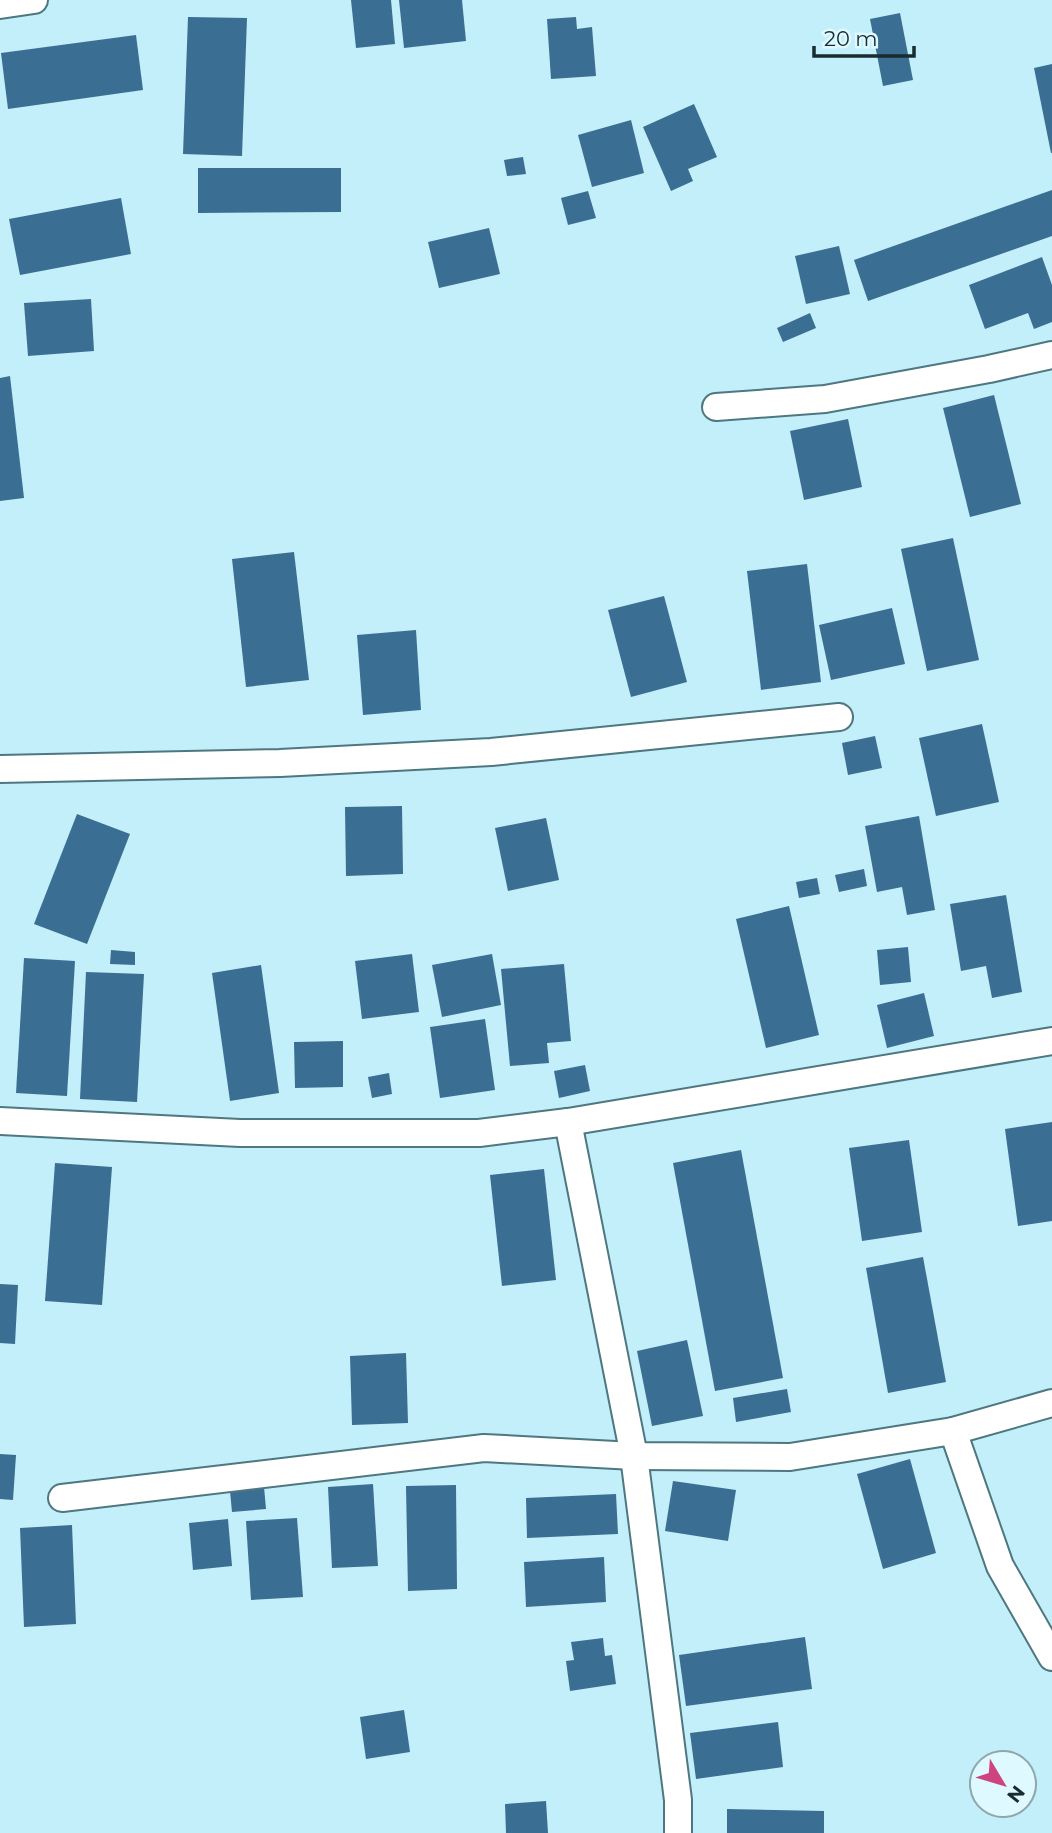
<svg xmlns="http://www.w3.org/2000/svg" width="1052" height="1833" font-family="Montserrat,sans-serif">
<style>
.building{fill:#3b6e93}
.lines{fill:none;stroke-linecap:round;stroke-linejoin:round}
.minor-casing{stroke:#4e7780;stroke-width:30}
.minor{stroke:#fff;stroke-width:26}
</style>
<rect width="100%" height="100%" fill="#c2eff9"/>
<g class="building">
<polygon points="351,0 391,0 395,44 356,48"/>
<polygon points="399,0 462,0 466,41 404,48"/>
<polygon points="900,13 913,80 883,86 870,19"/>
<polygon points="188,17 247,18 242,156 183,154"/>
<polygon points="576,17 577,29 592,27 596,76 551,79 547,19"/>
<polygon points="136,35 143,90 8,109 1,53"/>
<polygon points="1052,64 1052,153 1051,153 1034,68"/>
<polygon points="694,104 717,157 688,169 693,181 671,191 643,127"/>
<polygon points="631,120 644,173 592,187 578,135"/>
<polygon points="523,157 526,174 507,176 504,160"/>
<polygon points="198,168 341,168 341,212 198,213"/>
<polygon points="1052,190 1052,236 868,301 854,260"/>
<polygon points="588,191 596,218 568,225 561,198"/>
<polygon points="121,198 131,254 20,275 9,219"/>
<polygon points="489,228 500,274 439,288 428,242"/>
<polygon points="839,246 850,294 806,304 795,256"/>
<polygon points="1042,257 1052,285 1052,322 1034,329 1028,313 985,329 969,285"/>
<polygon points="91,299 94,351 28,356 24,303"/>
<polygon points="810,313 816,328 783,342 777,328"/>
<polygon points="10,376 24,498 0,501 0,378"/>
<polygon points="994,395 1021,504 970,517 943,408"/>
<polygon points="848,419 862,487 804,500 790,431"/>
<polygon points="953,538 979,660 927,671 901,549"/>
<polygon points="294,552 309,680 246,687 232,559"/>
<polygon points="807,564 821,682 761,690 747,571"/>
<polygon points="664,596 687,682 631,697 608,610"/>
<polygon points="892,608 905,664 831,680 819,625"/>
<polygon points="416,630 421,710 363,715 357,635"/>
<polygon points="982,724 999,802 936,816 919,738"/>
<polygon points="875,736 882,768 848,775 842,743"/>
<polygon points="402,806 403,874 346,876 345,807"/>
<polygon points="77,814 130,834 87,944 34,924"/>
<polygon points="919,816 935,910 907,915 902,887 877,892 865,826"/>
<polygon points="546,818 559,880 508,891 495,828"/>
<polygon points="864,869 867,886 839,892 835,875"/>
<polygon points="817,878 820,894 799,898 796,882"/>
<polygon points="1006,895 1022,992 992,998 986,966 961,971 950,904"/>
<polygon points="789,906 819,1035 766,1048 736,919"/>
<polygon points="908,947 911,982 880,985 877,950"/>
<polygon points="111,950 135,952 135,965 110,964"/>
<polygon points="412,954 419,1012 362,1019 355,961"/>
<polygon points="492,954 501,1005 442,1017 432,965"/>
<polygon points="24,958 75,961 67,1096 16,1093"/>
<polygon points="564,964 571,1041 547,1043 549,1063 510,1066 501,969"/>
<polygon points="261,965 279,1093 230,1101 212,973"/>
<polygon points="86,972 144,974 137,1102 80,1099"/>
<polygon points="924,993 934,1036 887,1048 877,1005"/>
<polygon points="485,1019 495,1090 440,1098 430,1027"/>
<polygon points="343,1041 343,1087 295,1088 294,1042"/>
<polygon points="585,1065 590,1091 559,1098 554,1071"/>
<polygon points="389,1073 392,1094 372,1098 368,1077"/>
<polygon points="1052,1122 1052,1221 1018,1226 1005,1129"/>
<polygon points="909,1140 922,1232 862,1241 849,1148"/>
<polygon points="741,1150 783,1378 715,1391 673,1163"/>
<polygon points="55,1163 112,1167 102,1305 45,1301"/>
<polygon points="544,1169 556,1280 502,1286 490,1175"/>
<polygon points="923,1257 946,1382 888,1393 866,1268"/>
<polygon points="0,1284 18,1285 15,1344 0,1343"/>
<polygon points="687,1340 703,1416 652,1426 637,1351"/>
<polygon points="406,1353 408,1423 352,1425 350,1356"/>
<polygon points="787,1389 791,1412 736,1422 733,1398"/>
<polygon points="0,1454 16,1455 13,1500 0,1499"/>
<polygon points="910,1459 936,1553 883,1569 857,1474"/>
<polygon points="673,1481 736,1490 728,1541 665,1531"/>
<polygon points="373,1484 378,1566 332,1568 328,1487"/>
<polygon points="456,1485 457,1589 408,1591 406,1486"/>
<polygon points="264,1487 266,1509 232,1512 230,1491"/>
<polygon points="616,1494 618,1534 527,1538 526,1498"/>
<polygon points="297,1518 303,1597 251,1600 246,1521"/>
<polygon points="228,1519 232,1566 193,1570 189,1523"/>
<polygon points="72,1525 76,1624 24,1627 20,1528"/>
<polygon points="604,1557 606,1602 526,1607 524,1562"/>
<polygon points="805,1637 812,1689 686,1706 679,1655"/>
<polygon points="603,1638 605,1656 612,1655 616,1684 570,1691 566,1661 574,1660 571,1642"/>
<polygon points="404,1710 410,1752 366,1759 360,1717"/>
<polygon points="778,1722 783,1767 696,1779 690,1733"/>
<polygon points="546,1801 548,1833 506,1833 505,1804"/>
<polygon points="727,1809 824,1811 824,1833 727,1833"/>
</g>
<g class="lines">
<g class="minor-casing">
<g id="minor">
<polyline points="0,5 34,0"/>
<polyline points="716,407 825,399 989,369 1052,355"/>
<polyline points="0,769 280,763 491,752 839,717"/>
<polyline points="0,1121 240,1133 479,1133 568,1122 1052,1041"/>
<polyline points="568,1122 634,1456 678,1800 678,1833"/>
<polyline points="953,1431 1000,1566 1052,1657"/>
<polyline points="62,1498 484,1448 634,1456 790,1457 953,1431 1052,1403"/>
</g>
</g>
<use href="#minor" class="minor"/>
</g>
<g transform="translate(1003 1784) rotate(128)"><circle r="33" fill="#def9ff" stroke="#8fa7ab" stroke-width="2"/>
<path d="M0-5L12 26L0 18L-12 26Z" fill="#cd447e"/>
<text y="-10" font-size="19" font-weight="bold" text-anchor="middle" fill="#192b2e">N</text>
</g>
<path d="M814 46v10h100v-10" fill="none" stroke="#192b2e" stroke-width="3.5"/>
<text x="824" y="46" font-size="21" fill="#192b2e" stroke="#def9ff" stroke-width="5" paint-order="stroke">20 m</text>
</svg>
